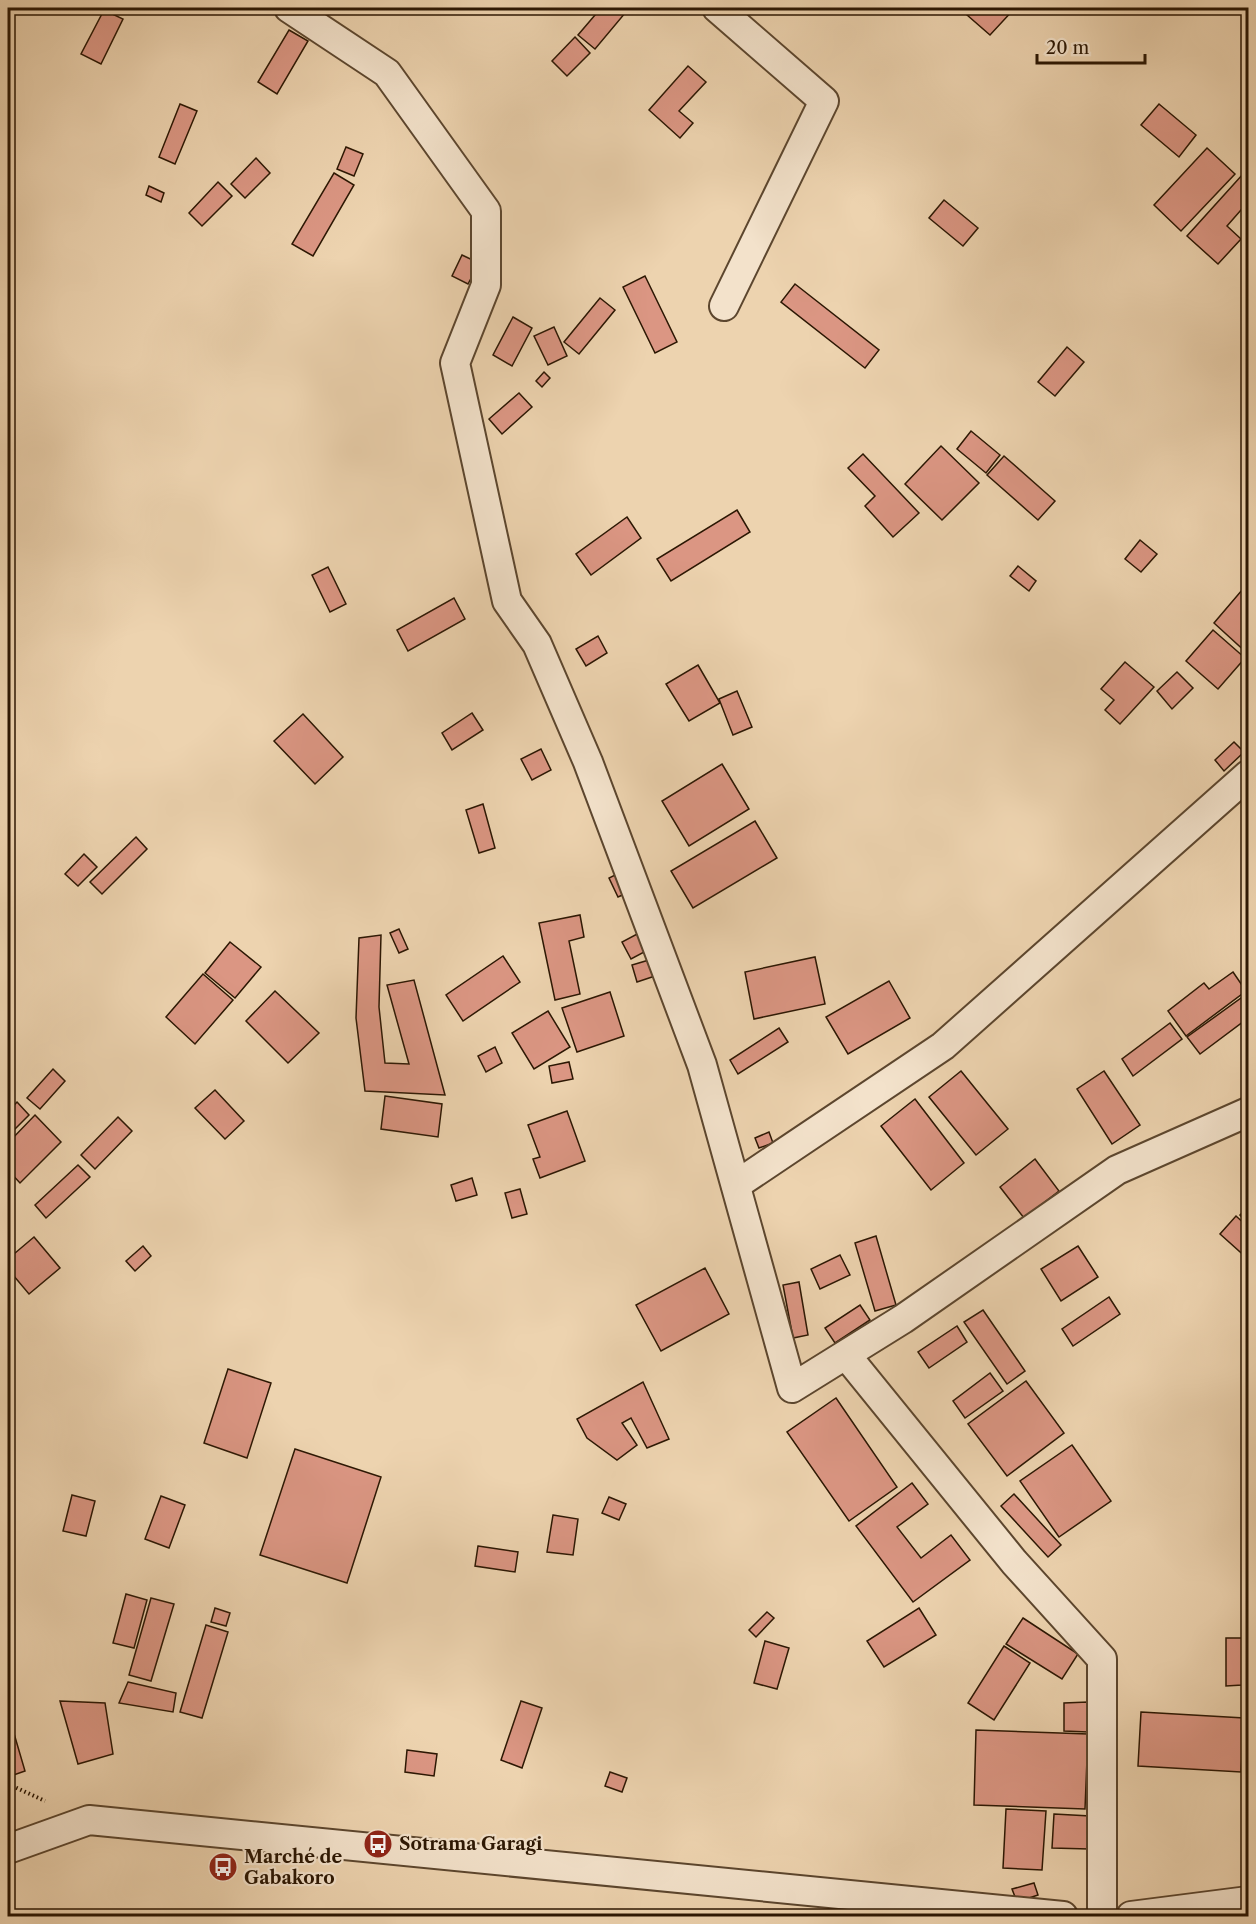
<svg xmlns="http://www.w3.org/2000/svg" width="1256" height="1924" font-family="'Libre Caslon Text',serif">
<style>
.building{fill:#db9683;stroke:#2c1703;stroke-width:1.5}
.lines{fill:none;stroke-linecap:round;stroke-linejoin:round}
.street-casing{stroke:#5c462e;stroke-width:32}
.path{stroke:#2c1703;stroke-width:4;stroke-dasharray:1.5 3;stroke-linecap:butt}
.street{stroke:#f3e2cb;stroke-width:28}
.labels{text-anchor:middle;dominant-baseline:central;stroke-width:4.5;stroke-linejoin:round;paint-order:stroke}
.poi-label{font-size:18px;font-weight:bold;fill:#2c1703;stroke:#f3e2cb;text-anchor:start}
</style>
<rect width="100%" height="100%" fill="#edd3af"/>
<filter id="stains"><feTurbulence type="fractalNoise" baseFrequency=".00333" numOctaves="4"/><feColorMatrix values="0 0 0 0 .2 0 0 0 0 .09 0 0 0 0 .02 0 0 0 .5 -.17"/></filter>
<radialGradient id="worn" r=".72"><stop offset=".6" stop-color="#630" stop-opacity="0"/><stop offset="1" stop-color="#630" stop-opacity=".3"/></radialGradient>
<g class="building">
<polygon points="601,8 620,8 626,12 595,49 578,35"/>
<polygon points="959,8 1015,8 990,35"/>
<polygon points="104,10 123,19 101,64 81,54"/>
<polygon points="289,30 308,41 277,94 258,82"/>
<polygon points="575,37 590,53 567,76 552,61"/>
<polygon points="688,66 706,82 679,111 693,123 680,138 649,110"/>
<polygon points="180,104 197,111 175,164 159,157"/>
<polygon points="1159,104 1196,135 1179,157 1141,125"/>
<polygon points="346,147 363,154 354,176 337,169"/>
<polygon points="1207,148 1235,174 1181,231 1154,205"/>
<polygon points="256,158 270,173 245,198 231,184"/>
<polygon points="334,173 354,185 313,256 292,244"/>
<polygon points="1243,174 1248,178 1248,202 1227,226 1241,239 1218,264 1187,236"/>
<polygon points="218,182 232,196 202,226 189,213"/>
<polygon points="149,186 164,193 161,202 146,195"/>
<polygon points="944,200 978,228 963,246 929,218"/>
<polygon points="462,255 479,263 468,284 452,276"/>
<polygon points="645,276 677,342 655,353 623,287"/>
<polygon points="795,284 879,350 865,368 781,302"/>
<polygon points="600,298 615,310 579,354 564,342"/>
<polygon points="513,317 532,328 512,366 493,355"/>
<polygon points="554,327 567,356 548,365 534,336"/>
<polygon points="1067,347 1084,362 1055,396 1038,382"/>
<polygon points="544,372 550,378 542,387 536,381"/>
<polygon points="519,393 532,407 502,434 489,419"/>
<polygon points="971,431 1000,455 986,473 957,449"/>
<polygon points="941,446 979,483 942,520 905,484"/>
<polygon points="863,454 919,513 893,537 865,506 875,496 848,468"/>
<polygon points="1004,456 1055,501 1038,520 987,475"/>
<polygon points="737,510 750,532 671,581 657,559"/>
<polygon points="627,517 641,538 591,575 576,554"/>
<polygon points="1140,540 1157,554 1141,572 1125,559"/>
<polygon points="1018,566 1036,581 1029,591 1010,576"/>
<polygon points="328,567 346,604 330,612 312,575"/>
<polygon points="1248,583 1248,654 1214,623"/>
<polygon points="454,598 465,619 408,651 397,630"/>
<polygon points="1213,630 1245,658 1218,689 1186,661"/>
<polygon points="598,636 607,653 586,666 576,649"/>
<polygon points="1125,662 1154,687 1120,724 1105,710 1114,700 1101,689"/>
<polygon points="698,665 720,703 689,721 666,684"/>
<polygon points="1177,672 1193,688 1172,709 1157,691"/>
<polygon points="737,691 752,727 733,735 719,699"/>
<polygon points="472,713 483,730 452,750 442,733"/>
<polygon points="303,714 343,757 315,784 274,741"/>
<polygon points="1234,742 1244,752 1224,771 1215,760"/>
<polygon points="541,749 551,770 532,780 521,759"/>
<polygon points="722,764 749,809 689,846 662,801"/>
<polygon points="483,804 495,848 479,853 466,810"/>
<polygon points="755,821 777,858 693,908 671,871"/>
<polygon points="136,837 147,849 102,894 90,882"/>
<polygon points="84,854 97,867 78,886 65,874"/>
<polygon points="625,870 634,890 618,897 609,878"/>
<polygon points="580,915 584,937 569,941 580,994 555,1000 539,923"/>
<polygon points="399,929 408,949 399,953 390,933"/>
<polygon points="639,933 648,950 631,959 622,942"/>
<polygon points="381,935 379,1007 385,1063 409,1064 387,985 414,980 445,1095 365,1091 356,1018 359,938"/>
<polygon points="230,942 261,967 235,998 205,973"/>
<polygon points="503,956 520,982 463,1021 446,995"/>
<polygon points="815,957 825,1004 754,1019 745,972"/>
<polygon points="649,960 655,976 637,982 632,965"/>
<polygon points="1233,972 1246,991 1186,1036 1168,1011 1204,983 1209,989"/>
<polygon points="203,974 233,1000 195,1044 166,1017"/>
<polygon points="889,981 910,1018 848,1054 826,1017"/>
<polygon points="275,991 319,1033 288,1063 246,1021"/>
<polygon points="610,992 624,1036 577,1052 562,1008"/>
<polygon points="1248,993 1248,1018 1200,1054 1187,1037"/>
<polygon points="548,1011 570,1047 534,1069 512,1033"/>
<polygon points="1170,1023 1182,1039 1133,1076 1122,1059"/>
<polygon points="779,1028 788,1042 738,1074 730,1060"/>
<polygon points="495,1047 502,1063 486,1072 478,1056"/>
<polygon points="569,1062 573,1079 552,1083 549,1066"/>
<polygon points="53,1069 65,1081 40,1109 27,1098"/>
<polygon points="961,1071 1008,1129 976,1155 929,1097"/>
<polygon points="1104,1071 1140,1125 1112,1144 1077,1089"/>
<polygon points="215,1090 244,1121 225,1139 195,1108"/>
<polygon points="385,1096 442,1104 438,1137 381,1129"/>
<polygon points="915,1099 964,1163 931,1190 881,1126"/>
<polygon points="17,1102 29,1115 8,1136 8,1112"/>
<polygon points="567,1111 585,1161 540,1178 533,1159 540,1157 528,1125"/>
<polygon points="35,1115 61,1142 20,1183 8,1170 8,1143"/>
<polygon points="118,1117 132,1131 95,1169 81,1155"/>
<polygon points="769,1132 773,1143 759,1148 755,1138"/>
<polygon points="1035,1159 1059,1191 1024,1218 1000,1187"/>
<polygon points="78,1165 90,1177 46,1218 35,1205"/>
<polygon points="472,1178 477,1195 456,1201 451,1185"/>
<polygon points="520,1189 527,1214 512,1218 505,1193"/>
<polygon points="1248,1207 1248,1224 1240,1215"/>
<polygon points="1236,1216 1248,1227 1248,1259 1220,1234"/>
<polygon points="876,1236 896,1305 875,1311 855,1243"/>
<polygon points="34,1237 60,1268 29,1294 8,1269 8,1259"/>
<polygon points="143,1246 151,1256 135,1271 126,1261"/>
<polygon points="1078,1246 1098,1277 1061,1301 1041,1269"/>
<polygon points="840,1255 850,1275 820,1289 811,1269"/>
<polygon points="705,1268 729,1314 661,1351 636,1305"/>
<polygon points="799,1282 808,1335 793,1338 783,1285"/>
<polygon points="1109,1297 1120,1314 1073,1346 1062,1329"/>
<polygon points="860,1305 870,1320 835,1343 825,1328"/>
<polygon points="983,1310 1025,1371 1007,1384 964,1322"/>
<polygon points="957,1326 967,1342 929,1368 918,1352"/>
<polygon points="228,1369 271,1383 247,1458 204,1443"/>
<polygon points="990,1373 1003,1391 965,1418 953,1401"/>
<polygon points="1026,1381 1064,1433 1007,1476 968,1424"/>
<polygon points="643,1382 669,1439 647,1448 631,1418 622,1423 637,1445 617,1460 587,1438 577,1419"/>
<polygon points="836,1398 897,1487 849,1521 787,1432"/>
<polygon points="1072,1445 1111,1501 1059,1537 1020,1481"/>
<polygon points="295,1449 381,1477 347,1583 260,1555"/>
<polygon points="912,1483 928,1504 897,1527 921,1558 951,1535 970,1560 913,1602 856,1526"/>
<polygon points="1014,1494 1061,1545 1048,1557 1001,1506"/>
<polygon points="72,1495 95,1501 86,1536 63,1531"/>
<polygon points="161,1496 185,1505 169,1548 145,1539"/>
<polygon points="609,1497 626,1504 619,1520 602,1513"/>
<polygon points="553,1515 578,1519 573,1555 547,1552"/>
<polygon points="478,1546 518,1552 515,1572 475,1566"/>
<polygon points="126,1594 147,1600 134,1648 113,1643"/>
<polygon points="151,1598 174,1604 151,1681 129,1675"/>
<polygon points="215,1608 230,1613 226,1626 211,1622"/>
<polygon points="919,1608 936,1635 884,1667 867,1641"/>
<polygon points="767,1612 774,1618 756,1637 749,1630"/>
<polygon points="1023,1618 1078,1654 1062,1679 1006,1644"/>
<polygon points="206,1625 228,1632 202,1718 180,1712"/>
<polygon points="1226,1638 1242,1638 1242,1685 1226,1686"/>
<polygon points="765,1641 789,1648 777,1689 754,1683"/>
<polygon points="1004,1646 1030,1663 994,1720 968,1703"/>
<polygon points="128,1682 176,1693 173,1712 119,1703"/>
<polygon points="60,1701 105,1703 113,1754 78,1764"/>
<polygon points="521,1701 542,1708 522,1768 501,1760"/>
<polygon points="1088,1702 1088,1732 1064,1731 1064,1703"/>
<polygon points="1141,1712 1244,1718 1241,1772 1138,1766"/>
<polygon points="8,1713 25,1771 8,1777"/>
<polygon points="976,1730 1088,1734 1085,1809 974,1805"/>
<polygon points="407,1750 437,1754 434,1776 405,1772"/>
<polygon points="610,1772 627,1778 622,1792 605,1786"/>
<polygon points="1006,1809 1046,1811 1042,1870 1003,1868"/>
<polygon points="1054,1814 1090,1816 1089,1849 1052,1848"/>
<polygon points="1034,1883 1038,1895 1017,1902 1012,1889"/>
</g>
<g class="lines">
<g class="street-casing">
<g id="street">
<polyline points="289,8 387,73 486,211 486,285 455,363 507,601 537,644 588,762 702,1065 792,1388 903,1319 1117,1170 1248,1112"/>
<polyline points="717,8 824,101 724,306"/>
<polyline points="736,1185 943,1046 1248,775"/>
<polyline points="846,1355 1014,1562 1102,1659 1102,1916"/>
<polyline points="8,1849 89,1820 1063,1916"/>
<polyline points="1131,1916 1248,1901"/>
</g>
</g>
<polyline class="path" points="8,1784 45,1801"/>
<use href="#street" class="street"/>
</g>
<defs>
<g id="bus-disc" transform="scale(1.5)"><circle r="9.5" fill="#8f2418" stroke="#f3e2cb"/><path d="M-5-6H5V4H4V6H2V4H-2V6H-4V4H-5ZM-3.5-4V0h7V-4ZM-3.5 1.2v1.5H-2V1.2ZM2 1.2v1.5H3.5V1.2Z" fill="#fff"/></g>
</defs>
<g fill-rule="evenodd">
<use href="#bus-disc" x="378" y="1844"/>
<use href="#bus-disc" x="223" y="1867"/>
</g>
<g class="labels">
<g class="poi-label">
<text x="399" y="1844">Sotrama Garagi</text>
<text x="244" y="1857">Marché de<tspan x="244" dy="21">Gabakoro</tspan></text>
</g>
</g>
<rect width="1256" height="1924" fill="none" stroke="#edd3af" stroke-width="30"/>
<rect x="9" y="9" width="1238" height="1906" fill="none" stroke="#2c1703" stroke-width="3"/>
<rect x="15" y="15" width="1226" height="1894" fill="none" stroke="#2c1703" stroke-width="1.5"/>
<path d="M1037 54v9h108v-9" fill="none" stroke="#2c1703" stroke-width="3"/>
<text x="1046" y="54" font-size="18" fill="#2c1703" stroke="#f3e2cb" stroke-width="4.5" paint-order="stroke">20 m</text>
<rect width="100%" height="100%" filter="url(#stains)"/>
<rect width="100%" height="100%" fill="url(#worn)"/>
</svg>
